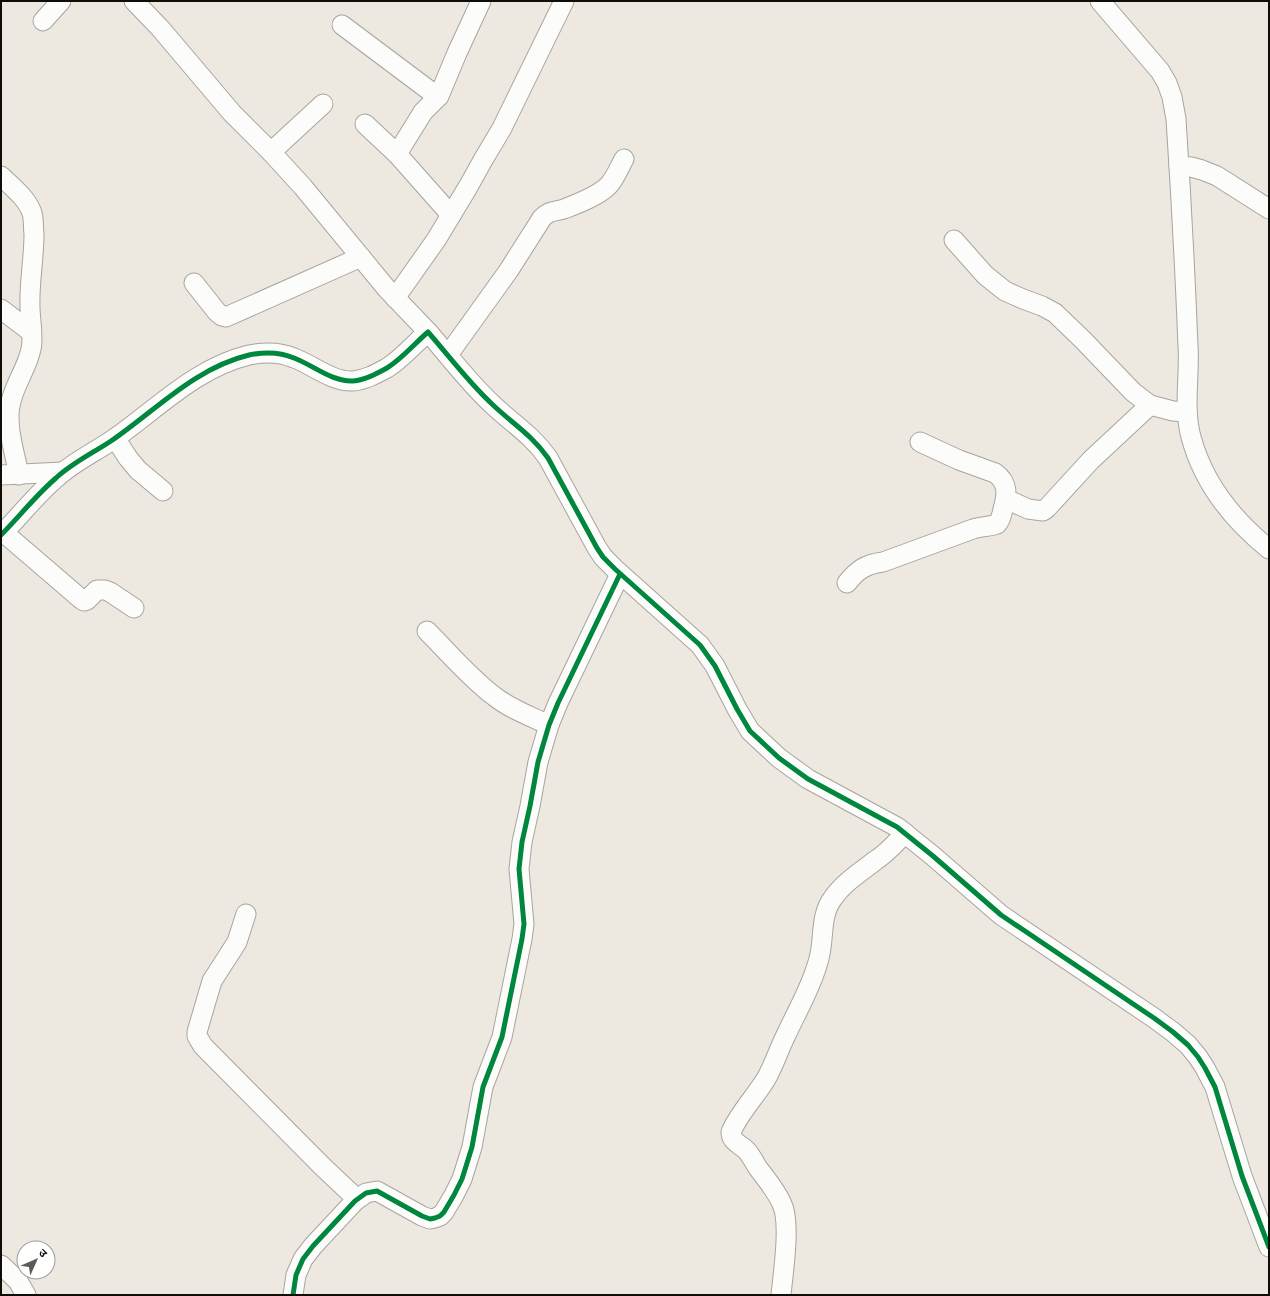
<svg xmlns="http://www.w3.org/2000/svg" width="1270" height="1296" font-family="Commissioner,'Noto Sans Devanagari',sans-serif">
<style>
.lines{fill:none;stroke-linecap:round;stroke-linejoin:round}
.minor-casing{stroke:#a8a49f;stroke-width:21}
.minor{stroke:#fcfcfa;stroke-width:19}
.cycleway-casing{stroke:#fff;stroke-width:8}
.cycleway{stroke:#00873e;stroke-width:5}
</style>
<rect width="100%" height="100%" fill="#ede8e0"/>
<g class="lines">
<g class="minor-casing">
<g id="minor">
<polyline points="134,1 160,28 232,113 271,152 303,187 387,289 428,332"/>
<path d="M1100,1L1160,71L1167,83L1172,97L1176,119C1181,195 1185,270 1188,346C1190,375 1183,408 1191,437C1203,482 1233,520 1269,549"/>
<polyline points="43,21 61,1"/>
<polyline points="342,25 438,97"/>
<polyline points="365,124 397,154 451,215"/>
<polyline points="271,152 323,104"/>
<polyline points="397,154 423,112 439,96 457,53 481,1"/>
<polyline points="1179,166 1191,167 1202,170 1217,176 1269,209"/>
<path d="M1,176C12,187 27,198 32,213C34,220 33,227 34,234C34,259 29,283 30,307C30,319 34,338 31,349C27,369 13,386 10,406C6,427 15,454 19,475"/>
<polyline points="954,240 985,275 1005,291 1023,299 1042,306 1055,313 1083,340 1133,392 1150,405 1173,411 1187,412"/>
<polyline points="194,283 217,312 222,316 226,317 361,257"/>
<polyline points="395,298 436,240 468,187 483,160 502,128 564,1"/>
<polyline points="1,309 31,332"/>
<path d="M448,355L509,270L542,218C550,210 554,212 564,209C577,204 598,196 608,186C615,179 619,168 624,159"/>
<polyline points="115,438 128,458 138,470 163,491"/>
<polyline points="1,475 63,472"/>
<polyline points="1006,499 1028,509 1043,511 1047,508 1091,460 1150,405"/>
<polyline points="3,532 81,599 84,601 87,600 97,590 105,590 110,592 134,608"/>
<path d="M1,535C20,516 36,495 56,478C72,463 93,453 111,441C156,410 195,368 249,355C264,352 280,352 294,358C313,365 332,382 353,381C365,380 376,374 387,368C402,359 414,344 428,332C449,356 469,383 493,405C513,424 532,435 548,458L597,548L603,557L615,569L700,645L715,666L737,709L750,731L779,758L808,779L897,827L933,856L1001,915L1154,1018L1173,1032L1188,1045L1198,1057L1205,1068L1215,1087L1242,1176L1269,1247"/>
<path d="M847,583C857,570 866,564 883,562L973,529C978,527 994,526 997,524C1001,520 1002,514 1003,509C1007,495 1009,483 995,473L959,460L920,442"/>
<path d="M427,631C449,653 469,677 494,696C510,709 530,716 549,725"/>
<polyline points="246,914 237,942 212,981 197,1032 197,1036 203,1046 323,1167 357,1199"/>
<polyline points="1,1265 18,1281 26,1295"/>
<polyline points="293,1295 296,1275 303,1259 313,1246 355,1201 366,1193 377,1191 422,1216 430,1219 435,1218 440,1216 444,1212 454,1195 462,1179 472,1147 483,1087 502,1037 522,939 524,924 519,869 522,842 530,806 538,762 549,725 558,703 620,574"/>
<path d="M781,1295C783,1273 791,1223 782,1204C776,1190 766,1179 758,1168C754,1162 751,1155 746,1150C740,1144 731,1142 731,1132C739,1113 755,1097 766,1079C774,1065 779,1049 786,1035C797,1011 811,988 818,962C825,942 819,916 833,898C844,882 861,872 876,860C887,853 896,843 905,833"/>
</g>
</g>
<use href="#minor" class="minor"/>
<g class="cycleway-casing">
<g id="cycleway">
<path d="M1,535C20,516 36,495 56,478C72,463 93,453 111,441C156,410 195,368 249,355C264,352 280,352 294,358C313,365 332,382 353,381C365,380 376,374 387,368C402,359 414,344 428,332C449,356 469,383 493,405C513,424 532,435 548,458L597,548L603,557L615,569L700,645L715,666L737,709L750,731L779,758L808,779L897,827L933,856L1001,915L1154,1018L1173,1032L1188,1045L1198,1057L1205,1068L1215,1087L1242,1176L1269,1247"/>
<polyline points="293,1295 296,1275 303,1259 313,1246 355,1201 366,1193 377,1191 422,1216 430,1219 435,1218 440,1216 444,1212 454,1195 462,1179 472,1147 483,1087 502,1037 522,939 524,924 519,869 522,842 530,806 538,762 549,725 558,703 620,574"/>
</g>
</g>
<use href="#cycleway" class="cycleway"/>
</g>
<rect width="1270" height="1296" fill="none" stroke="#100d08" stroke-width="4"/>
<g transform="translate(36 1260) rotate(45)"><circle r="19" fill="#ffffff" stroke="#9f9e9c"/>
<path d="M0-3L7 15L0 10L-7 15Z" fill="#5d5a54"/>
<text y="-6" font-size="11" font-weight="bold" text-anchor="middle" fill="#100d08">उ</text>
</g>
</svg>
